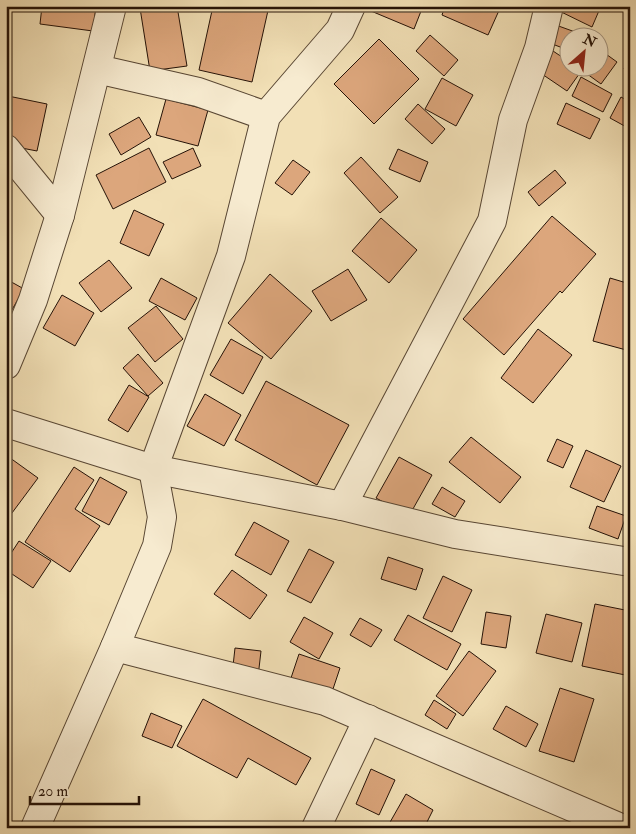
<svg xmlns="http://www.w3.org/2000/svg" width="636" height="834" font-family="'IM FELL Double Pica',serif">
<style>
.building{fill:#dca67c;stroke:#251207}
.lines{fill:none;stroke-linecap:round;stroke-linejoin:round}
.street-casing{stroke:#584633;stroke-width:30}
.street{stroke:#f7ebd0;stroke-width:28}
</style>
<rect width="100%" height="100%" fill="#f2e0b6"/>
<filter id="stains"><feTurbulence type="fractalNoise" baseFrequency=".004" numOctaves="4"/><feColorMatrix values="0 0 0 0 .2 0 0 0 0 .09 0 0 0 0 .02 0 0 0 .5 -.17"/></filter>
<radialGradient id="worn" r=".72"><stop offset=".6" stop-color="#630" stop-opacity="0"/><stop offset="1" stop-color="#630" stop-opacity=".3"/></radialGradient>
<g class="building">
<polygon points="42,6 96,6 93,31 40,24"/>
<polygon points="156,6 177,6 187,66 150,71 140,8"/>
<polygon points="213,6 269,6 252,82 199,70"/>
<polygon points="359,6 423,6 414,29"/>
<polygon points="445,6 501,6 488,35 442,15"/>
<polygon points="549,6 601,6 592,27"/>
<polygon points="553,24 578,33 577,38 568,38 568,50 547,42"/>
<polygon points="430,35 458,60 444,76 416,51"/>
<polygon points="379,39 419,79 374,124 334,84"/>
<polygon points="550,49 568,61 568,68 578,68 582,70 567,91 536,70"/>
<polygon points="599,49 617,62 601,84 583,71 586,68 598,68"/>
<polygon points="630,51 630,71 624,69"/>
<polygon points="581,77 612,94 603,112 572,96"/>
<polygon points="442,78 473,95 456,126 425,109"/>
<polygon points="8,96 47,104 37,151 6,145"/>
<polygon points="621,97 630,102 630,129 610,118"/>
<polygon points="166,99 208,110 198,146 156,135"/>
<polygon points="566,103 600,119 590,139 557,124"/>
<polygon points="418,104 445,129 432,144 405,119"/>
<polygon points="139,117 151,137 121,155 109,134"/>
<polygon points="149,148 166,182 113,209 96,175"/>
<polygon points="193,148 201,166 172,179 163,162"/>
<polygon points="398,149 428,162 420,182 389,169"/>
<polygon points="361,157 398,197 380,213 344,173"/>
<polygon points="293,160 310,172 292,195 275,183"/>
<polygon points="555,170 566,183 539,206 528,192"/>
<polygon points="134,210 164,224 149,256 120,243"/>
<polygon points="552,216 596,254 562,293 560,291 504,355 463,319"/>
<polygon points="381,218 417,250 389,283 352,251"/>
<polygon points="109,260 132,288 101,312 79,283"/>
<polygon points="348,269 367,300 331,321 312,291"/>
<polygon points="270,274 312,311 271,359 228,323"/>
<polygon points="161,278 197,298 185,320 149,301"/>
<polygon points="610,278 630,284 630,351 593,341"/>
<polygon points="6,279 24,289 6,320"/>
<polygon points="62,295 94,313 75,346 43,328"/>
<polygon points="156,306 183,339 155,362 128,328"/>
<polygon points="538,329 572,355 533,403 501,378"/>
<polygon points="231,339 263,357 243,394 210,375"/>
<polygon points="138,354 163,383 148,396 123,368"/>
<polygon points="266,381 349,425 317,485 235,440"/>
<polygon points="129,385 149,397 128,432 108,420"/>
<polygon points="205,394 241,415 224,446 187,426"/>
<polygon points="471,437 521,477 500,503 449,462"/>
<polygon points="557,439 573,446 563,468 547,461"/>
<polygon points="586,450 621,466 604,502 570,487"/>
<polygon points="6,455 38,478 6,521"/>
<polygon points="399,457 432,475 409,516 376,498"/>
<polygon points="74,467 94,480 75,509 100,526 70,572 25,542"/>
<polygon points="100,477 127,492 109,525 82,511"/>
<polygon points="442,487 465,501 455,517 432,504"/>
<polygon points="597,506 626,516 618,539 589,528"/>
<polygon points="254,522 289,541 271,575 235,555"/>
<polygon points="19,541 51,561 33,588 6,570 6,561"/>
<polygon points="309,549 334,562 311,603 287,591"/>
<polygon points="388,557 423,569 416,590 381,579"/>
<polygon points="232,570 267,595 250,619 214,594"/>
<polygon points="443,576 472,590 452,632 423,618"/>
<polygon points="595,604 630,611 630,676 582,666"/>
<polygon points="486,612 511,616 506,648 481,644"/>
<polygon points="546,614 582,623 572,662 536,653"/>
<polygon points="408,615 461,644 447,670 394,640"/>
<polygon points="304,617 333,633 319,659 290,642"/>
<polygon points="360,618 382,630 371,647 350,635"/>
<polygon points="235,648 261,651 258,677 232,675"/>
<polygon points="469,651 496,671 463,716 436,696"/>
<polygon points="299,654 340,668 332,692 291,678"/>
<polygon points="560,688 594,699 574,762 539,751"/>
<polygon points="203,699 311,758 296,785 248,758 237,778 177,746"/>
<polygon points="434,700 456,714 447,729 425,715"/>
<polygon points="506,706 538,724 526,747 493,729"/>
<polygon points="151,713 182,726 172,748 142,736"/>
<polygon points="371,769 395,780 379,815 356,804"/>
<polygon points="406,794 433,810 424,828 395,828 389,824"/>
</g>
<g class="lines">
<g class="street-casing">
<g id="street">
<polyline points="351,6 340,30 266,116 231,256 153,469 162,517 157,546 115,647 325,701 621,828"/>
<polyline points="97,69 198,92 266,116"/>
<polyline points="6,149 60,215"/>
<polyline points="6,365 33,300 60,215 112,6"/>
<polyline points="6,423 153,469 342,506 455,534 630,562"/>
<polyline points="342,506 492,221 513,120 539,48 549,6"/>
<polyline points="35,828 115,647"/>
<polyline points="316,828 368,719"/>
</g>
</g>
<use href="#street" class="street"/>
</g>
<rect width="636" height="834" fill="none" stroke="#f2e0b6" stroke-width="25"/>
<rect x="8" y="8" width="621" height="819" fill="none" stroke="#251207" stroke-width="2.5"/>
<rect x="12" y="12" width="611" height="809" fill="none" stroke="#251207"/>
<g transform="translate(584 52) rotate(27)"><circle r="24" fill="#f7ebd0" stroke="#a39480"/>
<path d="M0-4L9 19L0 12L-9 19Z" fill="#8f2418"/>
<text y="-8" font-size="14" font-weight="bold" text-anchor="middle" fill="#251207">N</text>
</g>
<path d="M30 796v8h109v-8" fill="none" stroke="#251207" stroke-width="2.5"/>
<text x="38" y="796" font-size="15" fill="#251207" stroke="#f7ebd0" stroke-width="4" paint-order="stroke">20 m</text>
<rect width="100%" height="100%" filter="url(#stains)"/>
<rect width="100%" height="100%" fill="url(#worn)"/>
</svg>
